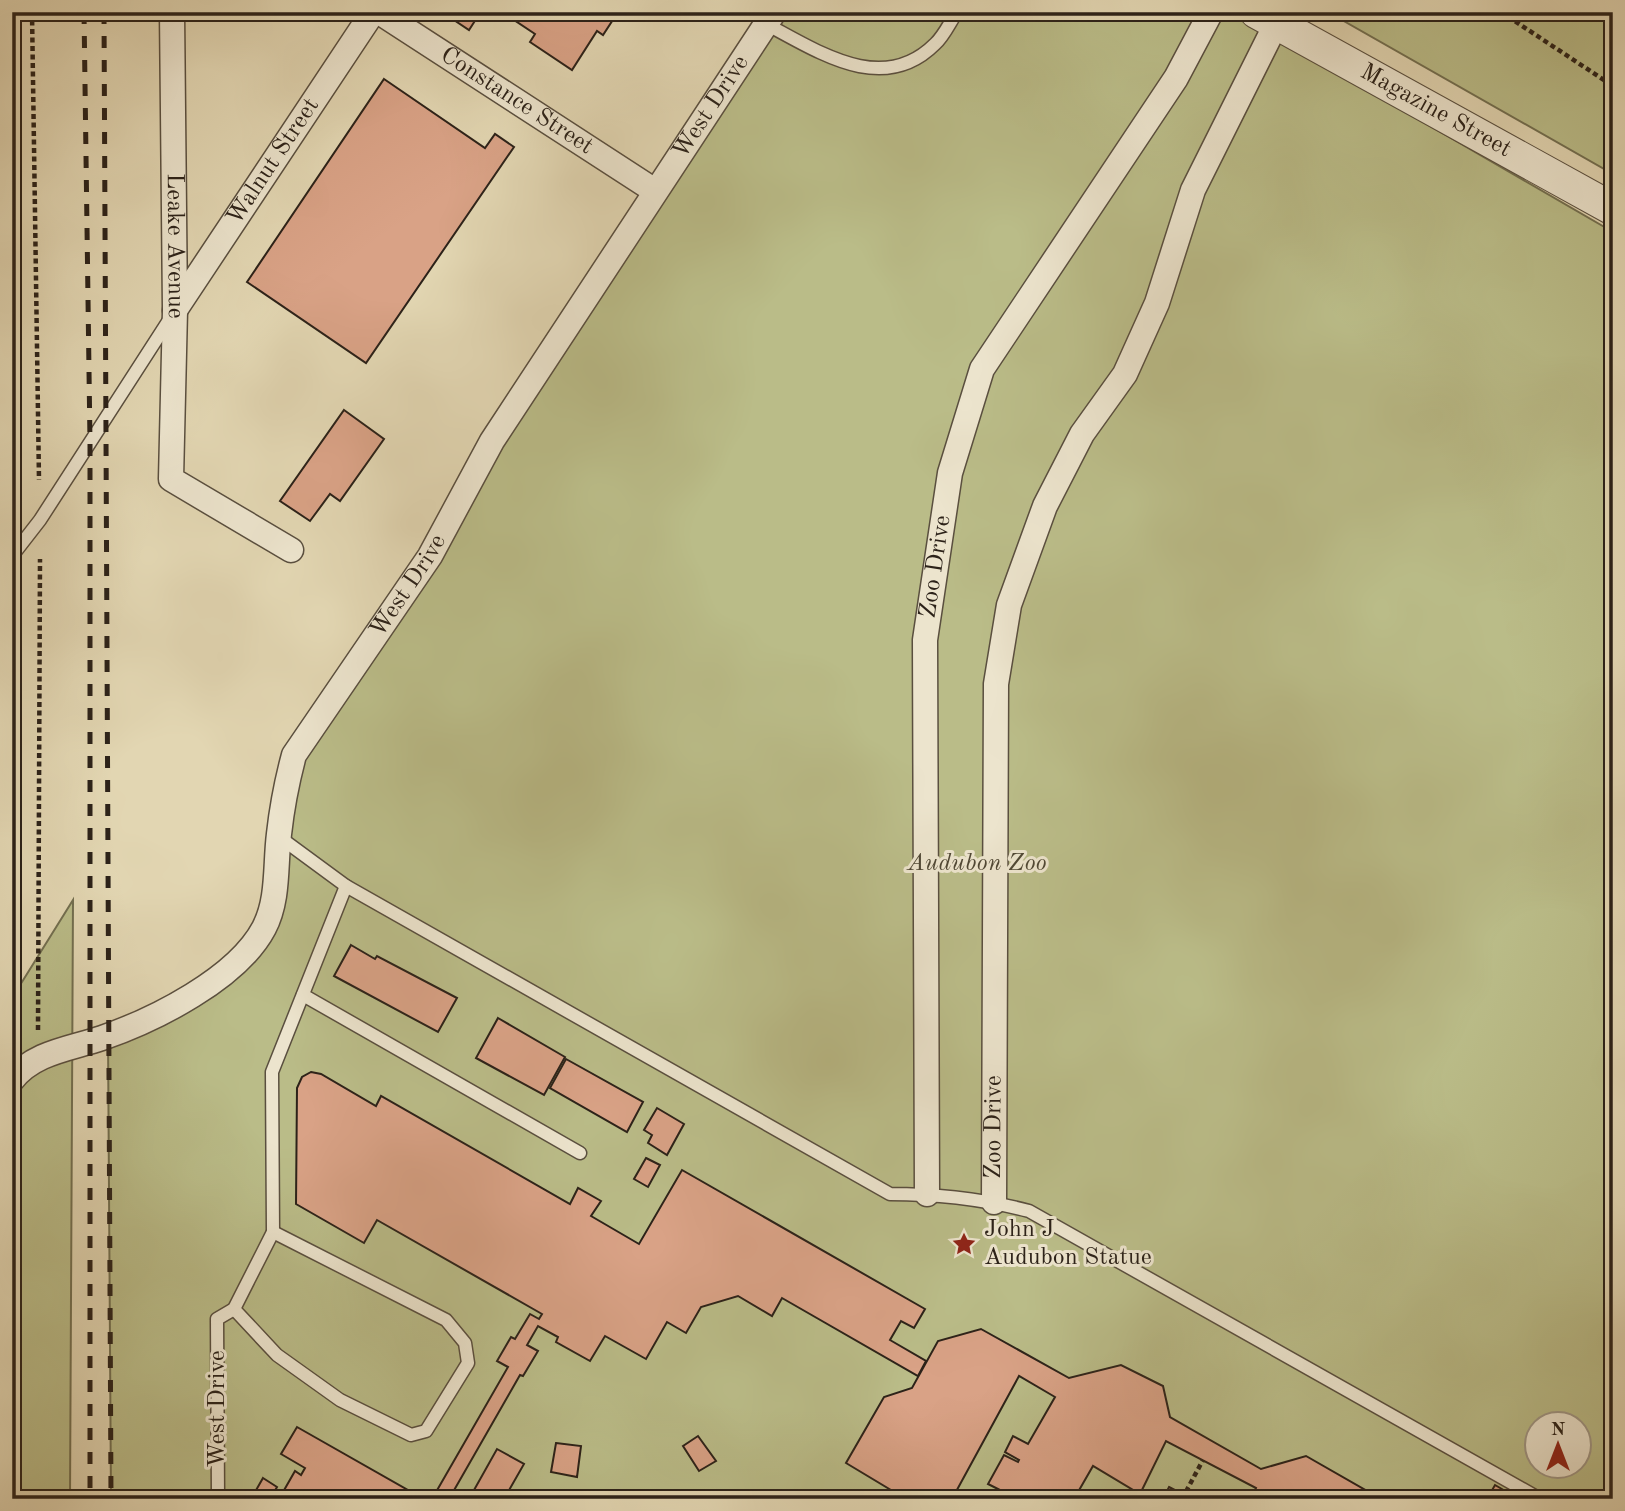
<svg xmlns="http://www.w3.org/2000/svg" width="1625" height="1511" font-family="'Old Standard TT',serif">
<style>
.green{fill:#babc88;stroke:#736f50;stroke-width:2;fill-rule:evenodd}
.building{fill:#d9a286;stroke:#2c2219;stroke-width:2}
.lines{fill:none;stroke-linecap:round;stroke-linejoin:round}
.service-casing{stroke:#5a4f3f;stroke-width:15}
.minor-casing{stroke:#5a4f3f;stroke-width:27}
.tertiary-casing{stroke:#5a4f3f;stroke-width:34}
.path{stroke:#2c2219;stroke-width:4.5;stroke-dasharray:5 3.5;stroke-linecap:butt}
.service{stroke:#ece4cd;stroke-width:12}
.minor{stroke:#ece4cd;stroke-width:24}
.tertiary{stroke:#ece4cd;stroke-width:32}
.rail{stroke:#2c2219;stroke-width:5;stroke-dasharray:12 12;stroke-linecap:butt}
.labels{text-anchor:middle;dominant-baseline:central;stroke-width:6;stroke-linejoin:round;paint-order:stroke}
.street-label{font-size:24px;fill:#2c2219;stroke:#ece4cd}
.park-label{font-size:24px;font-style:italic;fill:#504835;stroke:#ece4cd}
.poi-label{font-size:24px;fill:#2c2219;stroke:#ece4cd;text-anchor:start}
</style>
<rect width="100%" height="100%" fill="#e2d6b2"/>
<filter id="stains"><feTurbulence type="fractalNoise" baseFrequency=".00286" numOctaves="4"/><feColorMatrix values="0 0 0 0 .2 0 0 0 0 .09 0 0 0 0 .02 0 0 0 .5 -.17"/></filter>
<radialGradient id="worn" r=".72"><stop offset=".6" stop-color="#630" stop-opacity="0"/><stop offset="1" stop-color="#630" stop-opacity=".3"/></radialGradient>
<g class="green">
<path d="M786,12H1234L1613,232V1499H111L108,1036L213,982L264,929L294,755L492,441ZM1538,1424H1580V1466H1538Z"/>
<polygon points="1328,12 1613,12 1613,174"/>
<polygon points="73,900 70,1499 12,1499 12,998"/>
</g>
<g class="building">
<polygon points="451,12 479,12 480,13 469,30 448,16"/>
<polygon points="502,12 618,12 603,35 597,31 572,70 530,42 535,34"/>
<polygon points="384,79 485,148 495,134 514,147 366,363 247,282"/>
<polygon points="344,410 384,439 340,501 330,494 310,521 280,501"/>
<polygon points="351,945 375,959 377,956 457,998 438,1032 334,976"/>
<polygon points="498,1018 565,1057 544,1095 476,1058"/>
<polygon points="566,1059 643,1102 627,1132 550,1088"/>
<polygon points="311,1072 321,1074 376,1106 381,1096 570,1204 578,1188 601,1201 591,1216 639,1244 682,1170 925,1309 914,1328 901,1321 890,1340 926,1361 918,1376 782,1298 772,1316 738,1296 701,1307 686,1333 667,1322 646,1359 605,1336 590,1361 556,1342 558,1337 538,1326 527,1345 538,1351 523,1376 520,1375 449,1499 432,1499 508,1367 497,1361 511,1337 515,1339 530,1314 539,1319 542,1314 377,1220 364,1243 296,1204 297,1088 302,1077"/>
<polygon points="657,1108 684,1124 667,1155 648,1143 652,1135 644,1130"/>
<polygon points="646,1158 660,1165 648,1187 634,1179"/>
<polygon points="981,1329 1069,1378 1121,1365 1163,1386 1170,1417 1261,1469 1306,1456 1367,1491 1363,1499 1251,1499 1256,1488 1166,1441 1140,1494 1093,1466 1074,1499 1004,1499 1002,1491 988,1484 1004,1455 1018,1462 1019,1460 1005,1452 1013,1436 1028,1444 1055,1397 1019,1376 952,1499 906,1499 846,1463 884,1397 912,1388 938,1341"/>
<polygon points="297,1427 413,1493 410,1499 279,1499 295,1471 301,1475 305,1468 281,1454"/>
<polygon points="698,1436 716,1461 699,1471 683,1446"/>
<polygon points="556,1443 581,1446 577,1477 551,1472"/>
<polygon points="497,1449 524,1464 504,1499 469,1499"/>
<polygon points="263,1478 277,1487 270,1499 251,1499"/>
<polygon points="1495,1485 1519,1499 1487,1499"/>
<polygon points="1169,1487 1192,1499 1163,1499"/>
</g>
<g class="lines">
<g class="service-casing">
<g id="service">
<path d="M766,24C819,52 883,96 935,44C944,36 950,22 957,12"/>
<polyline points="12,556 40,520 171,317"/>
<path d="M278,836L346,886L890,1194C937,1194 983,1199 1029,1211L1540,1499"/>
<polyline points="303,995 580,1153"/>
<polyline points="234,1309 277,1355 340,1400 411,1435 426,1431 468,1363 465,1343 446,1320 273,1232"/>
<polyline points="218,1499 217,1319 234,1309 273,1232 272,1072 346,886"/>
<polyline points="1605,1499 1613,1493"/>
</g>
</g>
<g class="minor-casing">
<g id="minor">
<path id="s1" d="M172,12L175,310L171,479L291,550"/>
<path id="s2" d="M379,12L655,191"/>
<path id="s3" d="M175,310L373,12"/>
<path id="s4" d="M12,1080C34,1052 70,1049 102,1038C154,1020 237,979 264,928C279,899 275,866 279,834C282,807 287,781 294,755L430,556L492,441L774,12"/>
<path id="s5" d="M927,1194L925,640L950,473L982,369L1176,78L1211,12"/>
<path id="s6" d="M994,1202L996,684L1009,605L1045,506L1082,434L1125,374L1157,303L1193,190L1276,24"/>
</g>
</g>
<g class="tertiary-casing">
<g id="tertiary">
<path id="s7" d="M1256,12L1613,209"/>
</g>
</g>
<g class="path">
<polyline points="32,12 39,480"/>
<polyline points="1501,12 1613,86"/>
<polyline points="38,1030 40,559"/>
<polyline points="1182,1499 1203,1460"/>
</g>
<use href="#service" class="service"/>
<use href="#minor" class="minor"/>
<use href="#tertiary" class="tertiary"/>
<g class="rail">
<polyline points="84,12 90,442 90,1499"/>
<polyline points="104,12 111,1499"/>
</g>
</g>
<defs>
<g id="sight-bare" transform="scale(1.89)"><path d="M0-6L1.8-2.2L6-1.7L2.9 1.2L3.7 5.4L0 3.3L-3.7 5.4L-2.9 1.2L-6-1.7L-1.8-2.2Z" fill="#8f2418" stroke="#ece4cd" stroke-width="2.5" paint-order="stroke"/></g>
</defs>
<g fill-rule="evenodd">
<use href="#sight-bare" x="964" y="1244"/>
</g>
<g class="labels">
<g class="street-label">
<text stroke="none"><textPath href="#s2" startOffset="164">Constance Street</textPath></text>
<text stroke="none"><textPath href="#s4" startOffset="1248">West Drive</textPath></text>
<text stroke="none"><textPath href="#s7" startOffset="205">Magazine Street</textPath></text>
<text stroke="none"><textPath href="#s3" startOffset="178">Walnut Street</textPath></text>
<text stroke="none"><textPath href="#s1" startOffset="234">Leake Avenue</textPath></text>
<text stroke="none"><textPath href="#s5" startOffset="628">Zoo Drive</textPath></text>
<text stroke="none"><textPath href="#s4" startOffset="681">West Drive</textPath></text>
<text stroke="none"><textPath href="#s6" startOffset="75">Zoo Drive</textPath></text>
<text transform="translate(218 1409) rotate(-90)">West Drive</text>
</g>
<g class="park-label">
<text x="977" y="864">Audubon Zoo</text>
</g>
<g class="poi-label">
<text x="984" y="1230">John J<tspan x="984" dy="28">Audubon Statue</tspan></text>
</g>
</g>
<rect width="1625" height="1511" fill="none" stroke="#e2d6b2" stroke-width="42"/>
<rect x="14" y="14" width="1597" height="1483" fill="none" stroke="#2c2219" stroke-width="3.5"/>
<rect x="21" y="21" width="1583" height="1469" fill="none" stroke="#2c2219" stroke-width="2"/>
<g transform="translate(1558 1445)"><circle r="33" fill="#ece4cd" stroke="#9f9685" stroke-width="2"/>
<path d="M0-5L12 26L0 18L-12 26Z" fill="#8f2418"/>
<text y="-10" font-size="19" font-weight="bold" text-anchor="middle" fill="#2c2219">N</text>
</g>
<rect width="100%" height="100%" filter="url(#stains)"/>
<rect width="100%" height="100%" fill="url(#worn)"/>
</svg>
